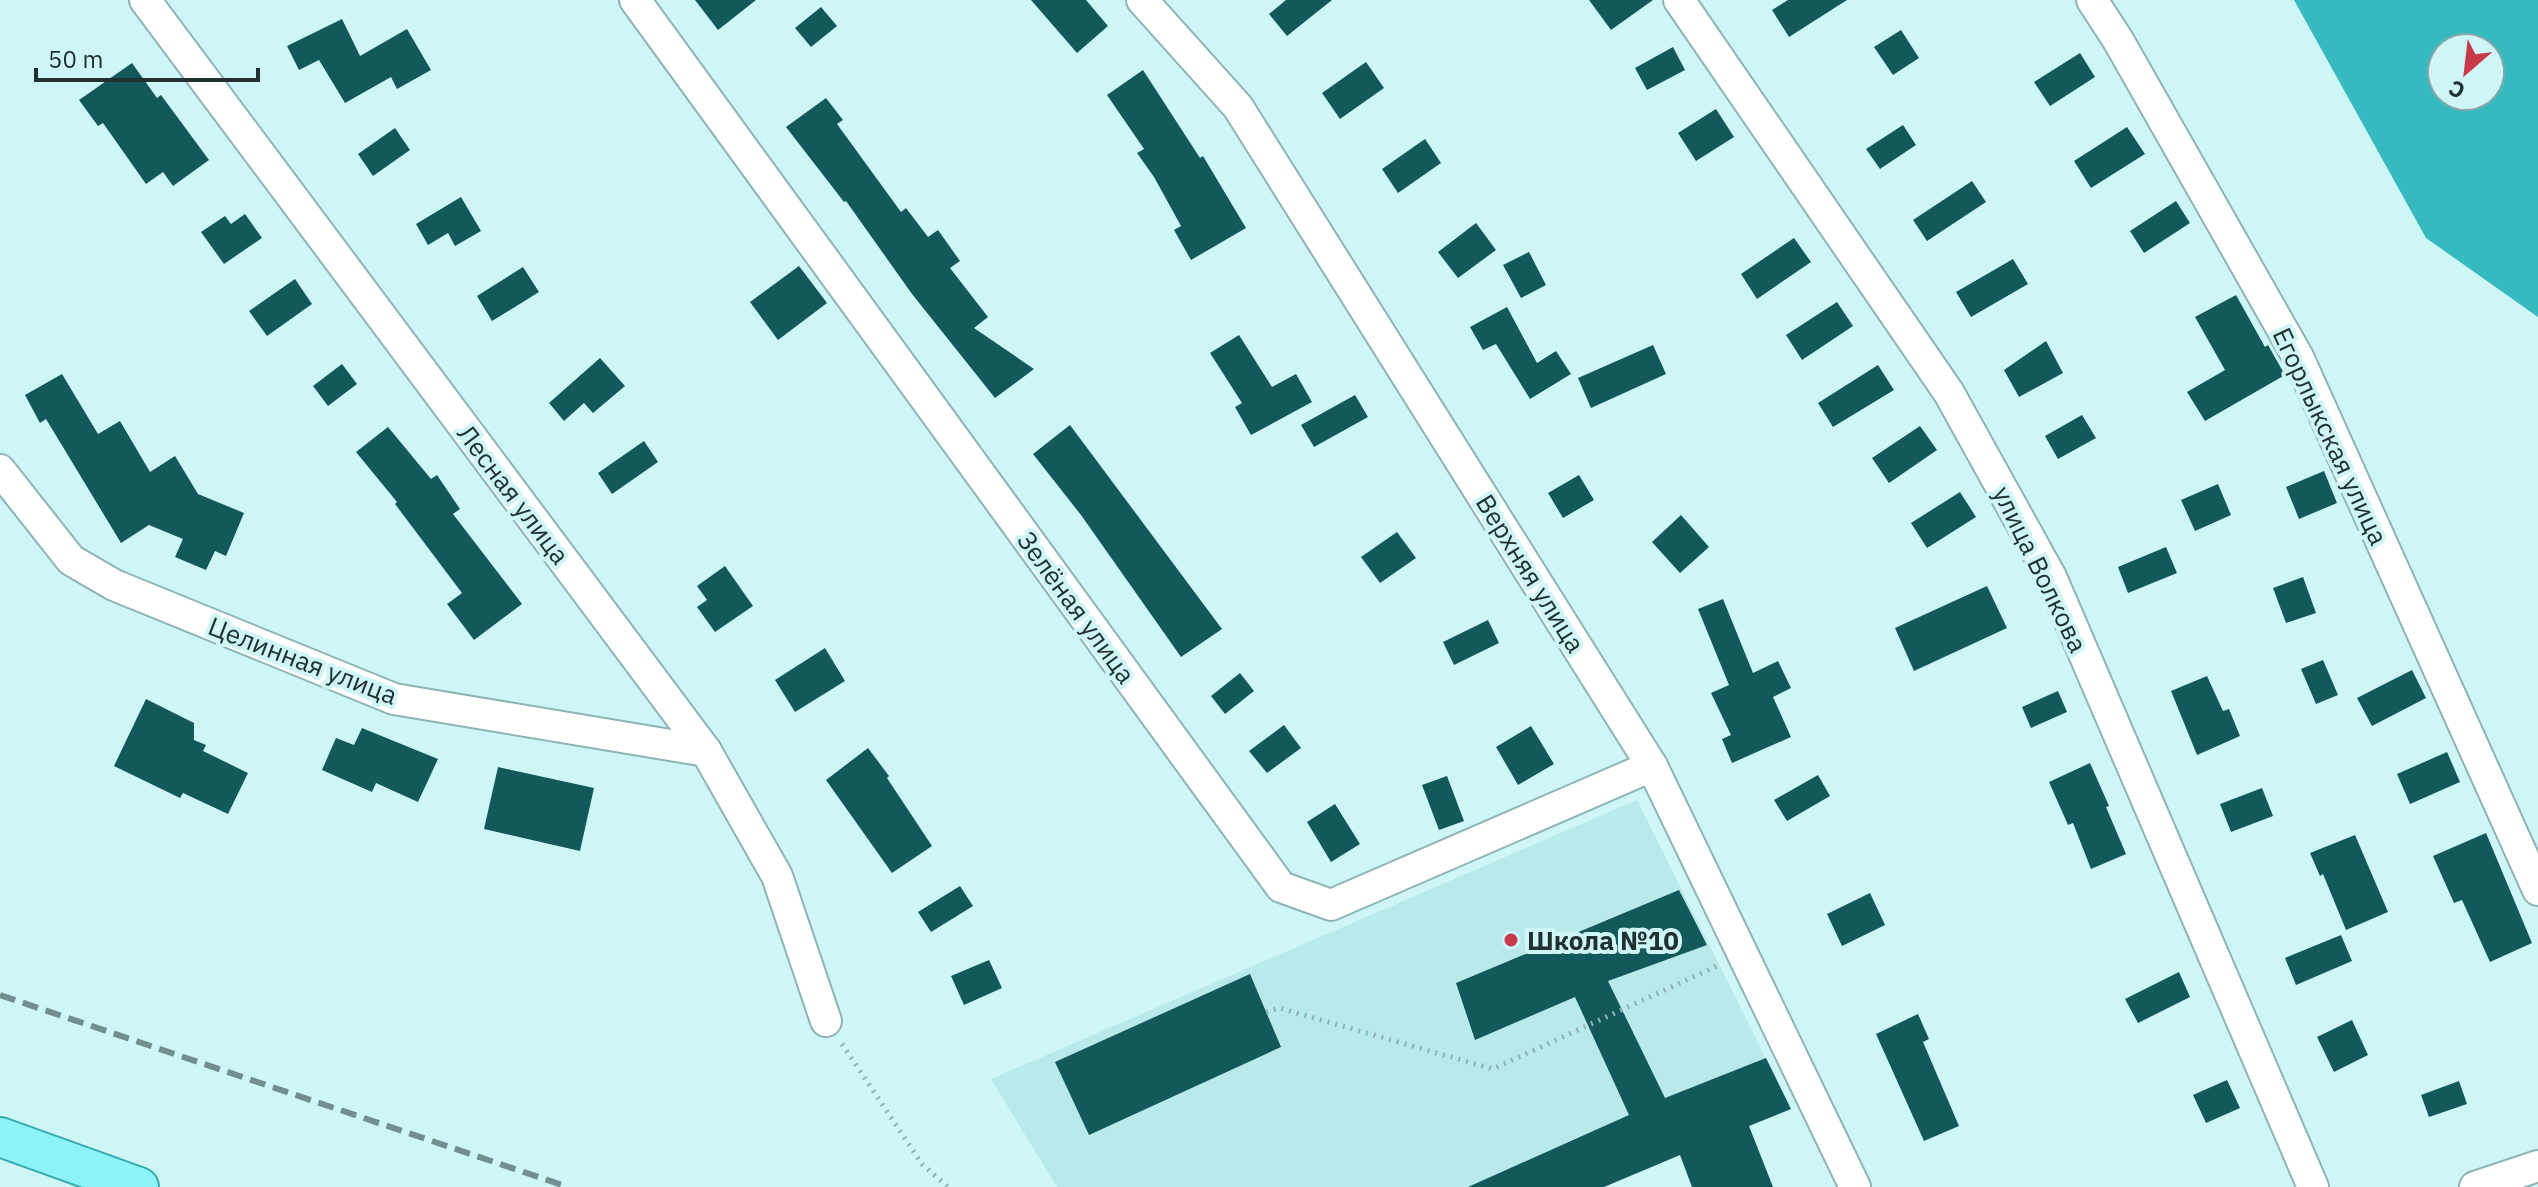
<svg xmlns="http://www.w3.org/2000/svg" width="2538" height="1187" font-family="'IBM Plex Sans',sans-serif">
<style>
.built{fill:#b9e9ea}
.water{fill:#37babf;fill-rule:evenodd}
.building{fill:#13595c}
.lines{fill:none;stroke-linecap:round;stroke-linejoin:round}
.minor-casing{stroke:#8fb4b5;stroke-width:34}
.major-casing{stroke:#35aaae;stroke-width:42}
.path{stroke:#93b2b3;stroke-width:5;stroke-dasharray:2 6;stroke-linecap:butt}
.minor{stroke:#fff;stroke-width:30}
.major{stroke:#8cf3f7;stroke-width:38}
.rail{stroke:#738e8f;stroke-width:6;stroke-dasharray:16 8;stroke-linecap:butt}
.poi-dot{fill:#c9394a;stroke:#cff6f7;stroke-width:3}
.labels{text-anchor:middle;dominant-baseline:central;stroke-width:8;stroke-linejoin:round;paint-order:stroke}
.street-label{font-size:26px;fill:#213031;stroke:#cff6f7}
.poi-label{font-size:26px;font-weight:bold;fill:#213031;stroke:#cff6f7;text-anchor:start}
</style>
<rect width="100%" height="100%" fill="#cff6f7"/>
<polygon class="built" points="1637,800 1791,1109 1604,1187 1057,1187 991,1079"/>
<path class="water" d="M2294,0H2538V317L2426,238ZM2442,48H2490V96H2442Z"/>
<g class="building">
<polygon points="695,0 756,0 718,30"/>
<polygon points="1031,0 1086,0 1108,26 1077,53"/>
<polygon points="1286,0 1332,0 1287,36 1269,14"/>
<polygon points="1589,0 1653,0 1611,30"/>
<polygon points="1788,0 1847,0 1789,37 1772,10"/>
<polygon points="821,7 837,26 811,47 795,28"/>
<polygon points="342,19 360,56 407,29 431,70 397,89 391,77 345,103 319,60 299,70 287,46"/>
<polygon points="1901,30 1919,58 1893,75 1874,47"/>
<polygon points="1673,47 1685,70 1647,90 1635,68"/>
<polygon points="2080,53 2095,77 2050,106 2034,82"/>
<polygon points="1366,62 1384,88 1340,119 1322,93"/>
<polygon points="132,63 157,98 161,95 209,160 173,186 163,172 146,184 103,123 98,126 79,100"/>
<polygon points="1143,70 1200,158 1203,156 1246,228 1191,260 1174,230 1181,226 1154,177 1137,153 1144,149 1107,95"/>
<polygon points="826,98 843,120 837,124 901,212 906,208 928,237 938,230 960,261 950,268 988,317 974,328 1034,369 995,398 912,294 846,201 844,202 786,127"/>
<polygon points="1716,109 1734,137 1696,161 1678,133"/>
<polygon points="1903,125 1916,145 1880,169 1866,149"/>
<polygon points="2127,127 2145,154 2091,188 2074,161"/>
<polygon points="395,128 410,150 373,176 358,154"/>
<polygon points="1425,139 1441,163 1398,193 1382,169"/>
<polygon points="1972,181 1986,202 1927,241 1913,220"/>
<polygon points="461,197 481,231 455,246 448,233 428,245 416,224"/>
<polygon points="2176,201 2190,223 2144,253 2130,231"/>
<polygon points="245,214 262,238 224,264 201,232 225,216 231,224"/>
<polygon points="1476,223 1496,250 1458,278 1438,252"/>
<polygon points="1794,238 1811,262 1757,299 1741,274"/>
<polygon points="1529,252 1546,285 1521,298 1503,265"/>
<polygon points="2013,259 2028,284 1971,317 1956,292"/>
<polygon points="799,266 827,303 778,340 750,302"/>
<polygon points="523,267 539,292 492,321 477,296"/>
<polygon points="295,279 312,304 267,336 249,311"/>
<polygon points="2236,295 2265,347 2268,345 2285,375 2205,421 2187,392 2225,370 2195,317"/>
<polygon points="1837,302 1853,326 1802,360 1786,335"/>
<polygon points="1507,307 1537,363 1556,351 1571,374 1530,399 1496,344 1483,350 1470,327"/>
<polygon points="1239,335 1272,387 1296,374 1312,402 1251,435 1235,407 1242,403 1210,353"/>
<polygon points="2046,341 2063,373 2019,397 2004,370"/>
<polygon points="1653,345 1666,374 1591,408 1578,378"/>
<polygon points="600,358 625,386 593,413 584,403 564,421 549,403"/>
<polygon points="342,364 357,384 328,406 313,386"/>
<polygon points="1878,365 1894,390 1833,427 1818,403"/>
<polygon points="62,374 98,434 120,421 150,472 175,456 198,494 244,513 226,556 215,551 206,570 175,557 183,539 149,525 121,543 46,419 40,423 25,395"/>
<polygon points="1355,395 1368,417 1314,447 1301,425"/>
<polygon points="2082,415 2096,438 2058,459 2045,436"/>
<polygon points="1070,425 1222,629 1181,657 1081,515 1033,454"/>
<polygon points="1920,426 1937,450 1889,483 1872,458"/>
<polygon points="388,427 431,479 437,475 460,509 453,514 522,604 474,640 447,604 462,593 395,504 397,502 356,452"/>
<polygon points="644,441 658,462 612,494 598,473"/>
<polygon points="2324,471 2337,503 2299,519 2286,487"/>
<polygon points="1579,475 1594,500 1563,518 1548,493"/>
<polygon points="2218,484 2231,515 2195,531 2181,500"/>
<polygon points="1960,492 1976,517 1927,548 1911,523"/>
<polygon points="1681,515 1709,547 1680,573 1652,542"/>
<polygon points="1397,532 1416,558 1380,583 1361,557"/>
<polygon points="2166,547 2177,573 2128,593 2118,567"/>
<polygon points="725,566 753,606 715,632 697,607 707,600 697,586"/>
<polygon points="2303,577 2316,613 2286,623 2273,588"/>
<polygon points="1987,586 2007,628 1914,671 1895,628"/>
<polygon points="1723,599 1753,673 1778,661 1791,688 1773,697 1791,737 1732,763 1722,739 1731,735 1711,693 1729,685 1698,609"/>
<polygon points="1488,620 1499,643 1454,665 1443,642"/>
<polygon points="825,648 845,681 795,712 775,680"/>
<polygon points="2323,660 2338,695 2316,704 2301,669"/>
<polygon points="2412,670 2426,698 2372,726 2357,698"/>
<polygon points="1240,673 1254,691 1225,714 1211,696"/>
<polygon points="2207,676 2223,711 2229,709 2240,736 2197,755 2171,691"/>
<polygon points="2058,691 2067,712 2031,728 2022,707"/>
<polygon points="146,699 194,723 194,740 206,745 203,751 248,773 228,814 183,793 180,798 114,766"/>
<polygon points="1284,725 1301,748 1267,773 1249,751"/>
<polygon points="1531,726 1554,764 1518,785 1496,747"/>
<polygon points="362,728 438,759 418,802 376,783 372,792 322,770 336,738 354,745"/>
<polygon points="868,748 889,776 887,778 932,846 892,873 826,780"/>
<polygon points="2447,752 2460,782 2410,804 2397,774"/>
<polygon points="2090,763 2109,806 2106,807 2126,854 2091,869 2073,823 2068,825 2049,782"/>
<polygon points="498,767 594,788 580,851 484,829"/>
<polygon points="1818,775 1830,796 1787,821 1774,800"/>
<polygon points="1447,776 1464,821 1439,830 1422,785"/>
<polygon points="2262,788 2273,816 2231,832 2220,804"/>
<polygon points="1335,804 1360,844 1331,862 1307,822"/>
<polygon points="2486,833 2532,943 2490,962 2462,900 2454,903 2433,856"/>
<polygon points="2355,835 2388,912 2346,930 2323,874 2320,876 2310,853"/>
<polygon points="960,886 973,906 931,932 918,912"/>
<polygon points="1679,890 1707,945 1608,981 1665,1098 1766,1058 1791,1109 1749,1126 1773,1187 1692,1187 1680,1155 1604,1187 1468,1187 1629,1115 1575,997 1475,1040 1456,983"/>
<polygon points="1870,893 1885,925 1842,946 1827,914"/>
<polygon points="2341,935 2352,961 2296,985 2285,958"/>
<polygon points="989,960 1002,988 964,1005 951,976"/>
<polygon points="2179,972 2190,997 2138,1023 2125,999"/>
<polygon points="1250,974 1281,1047 1089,1135 1055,1062"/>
<polygon points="1918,1014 1929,1039 1923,1042 1959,1126 1924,1141 1876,1034"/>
<polygon points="2352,1020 2368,1055 2334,1072 2317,1037"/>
<polygon points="2227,1080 2240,1108 2206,1123 2193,1095"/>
<polygon points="2459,1081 2467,1104 2429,1117 2421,1095"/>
</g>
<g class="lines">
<g class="minor-casing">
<g id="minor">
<polyline points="145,0 706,751 777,876 826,1021"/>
<polyline points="635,0 1281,887 1331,905 1652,766"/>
<polyline points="1142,0 1238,107 1652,766 1855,1187"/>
<polyline points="1679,0 1949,393 2051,577 2313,1187"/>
<polyline points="2092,0 2118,40 2298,357 2538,890"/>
<polyline points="0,470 71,560 114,585 394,699 706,751"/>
<polyline points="2475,1187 2538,1166"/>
</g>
</g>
<g class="major-casing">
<polyline id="major" points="0,1137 139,1187"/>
</g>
<g class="path">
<polyline points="1266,1012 1279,1008 1493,1069 1717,966"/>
<polyline points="842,1044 922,1164 948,1187"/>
</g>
<use href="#minor" class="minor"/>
<use href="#major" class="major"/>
<polyline class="rail" points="0,995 568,1187"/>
</g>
<circle class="poi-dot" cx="1511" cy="940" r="8"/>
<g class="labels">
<g class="street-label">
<text transform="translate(2331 436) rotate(65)">Егорлыкская улица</text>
<text transform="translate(514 494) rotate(53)">Лесная улица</text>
<text transform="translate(2041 569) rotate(64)">улица Волкова</text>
<text transform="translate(1531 573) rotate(58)">Верхняя улица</text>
<text transform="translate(1077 607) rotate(54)">Зелёная улица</text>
<text transform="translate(303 660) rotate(21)">Целинная улица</text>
</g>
<g class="poi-label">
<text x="1527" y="940">Школа №10</text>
</g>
</g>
<g transform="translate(2466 72) rotate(208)"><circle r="38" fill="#cff6f7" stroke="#89a7a8" stroke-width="2"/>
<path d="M0-6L14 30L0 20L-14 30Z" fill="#c9394a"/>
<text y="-12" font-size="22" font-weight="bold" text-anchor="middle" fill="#213031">С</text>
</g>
<path d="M36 68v12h222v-12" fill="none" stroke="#213031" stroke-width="4"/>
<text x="48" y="68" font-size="24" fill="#213031" stroke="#cff6f7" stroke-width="6" paint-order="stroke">50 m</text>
</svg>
